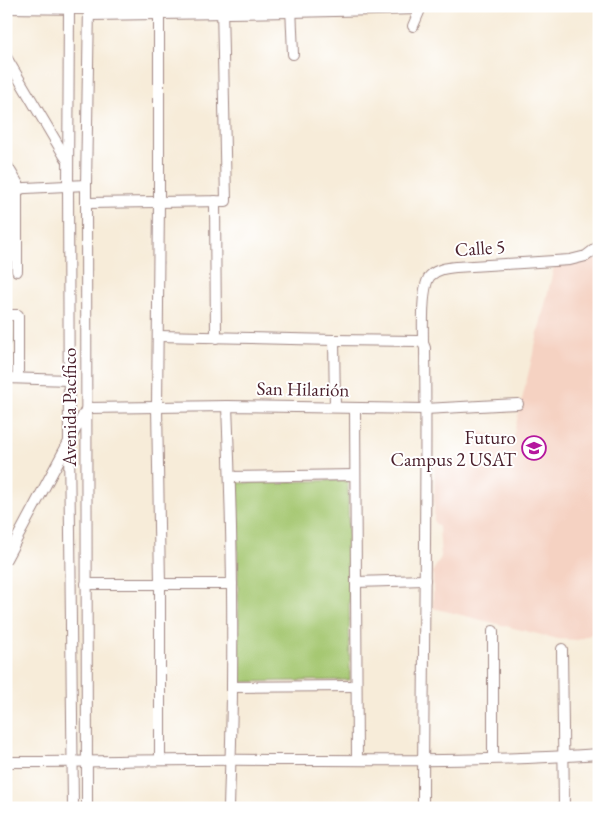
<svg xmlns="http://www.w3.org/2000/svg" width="605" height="814" font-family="'EB Garamond',serif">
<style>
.built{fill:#f5d2c2}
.green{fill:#a6c872;stroke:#78744e}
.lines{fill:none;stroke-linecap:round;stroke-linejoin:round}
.minor-casing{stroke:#a08682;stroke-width:12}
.minor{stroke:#fff;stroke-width:10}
.labels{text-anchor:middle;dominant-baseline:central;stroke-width:4;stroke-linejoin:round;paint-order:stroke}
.street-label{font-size:19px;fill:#4a1f2b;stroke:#fff}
.poi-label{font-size:19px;fill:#4a1f2b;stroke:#fff;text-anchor:end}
</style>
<rect width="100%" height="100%" fill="#fff"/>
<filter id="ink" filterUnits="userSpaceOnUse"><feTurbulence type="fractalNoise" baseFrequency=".02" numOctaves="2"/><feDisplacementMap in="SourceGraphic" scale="10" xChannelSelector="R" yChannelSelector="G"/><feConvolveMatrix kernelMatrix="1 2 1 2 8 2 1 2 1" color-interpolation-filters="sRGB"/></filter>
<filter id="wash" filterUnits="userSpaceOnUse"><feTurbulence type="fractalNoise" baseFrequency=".0096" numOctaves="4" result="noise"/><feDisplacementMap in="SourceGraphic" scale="20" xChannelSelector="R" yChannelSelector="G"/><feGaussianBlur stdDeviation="1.12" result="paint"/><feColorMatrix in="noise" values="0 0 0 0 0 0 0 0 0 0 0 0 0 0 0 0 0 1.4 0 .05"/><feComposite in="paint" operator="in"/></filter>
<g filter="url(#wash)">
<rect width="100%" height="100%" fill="#f7ecd9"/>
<polygon class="built" points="599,252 599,631 578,640 558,639 433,608 433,571 441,557 439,527 434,522 435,460 460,458 480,432 513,437 554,267 585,261"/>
<g class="green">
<polygon points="6,321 12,321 13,344 6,344"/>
<polygon points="348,480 350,680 239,682 237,483"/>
</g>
</g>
<g filter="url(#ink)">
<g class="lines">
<g class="minor-casing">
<g id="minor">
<polyline points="69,6 68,186 69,441 73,808"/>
<polyline points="291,7 293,54"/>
<polyline points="6,8 89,9"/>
<polyline points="159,14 159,202 157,407 160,584 160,760"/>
<polyline points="89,15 291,12 420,9"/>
<polyline points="413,26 419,12 420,6"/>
<polyline points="6,57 64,155 68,161"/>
<polyline points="6,164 21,189"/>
<polyline points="6,189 86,185"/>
<polyline points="215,201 216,338"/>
<polyline points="86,203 226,201 222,6"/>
<polyline points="17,271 17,189"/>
<polyline points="6,315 18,315 18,378"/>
<polyline points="158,336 334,340 418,341 423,343"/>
<polyline points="334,340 335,407"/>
<polyline points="6,378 69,380"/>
<path d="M227,406C231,499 233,593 232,686C232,727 230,767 229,808"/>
<polyline points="355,408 357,760"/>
<polyline points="230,477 355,475"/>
<polyline points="6,559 87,408 227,406 425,409 518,404"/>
<polyline points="356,582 425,580"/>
<polyline points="86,584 232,584"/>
<polyline points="493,631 493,758"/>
<polyline points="562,649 564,808"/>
<polyline points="232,687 356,686"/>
<path d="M6,762C93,762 180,759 267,760C377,760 488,762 599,754"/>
<polyline points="87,808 86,185 89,6"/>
<path d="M423,808C423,654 427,501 425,348L423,343C423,327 421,287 430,276C437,269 447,268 456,267L570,260L586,256L599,246"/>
</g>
</g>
<use href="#minor" class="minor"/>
</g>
</g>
<defs>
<g id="university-ring" transform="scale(1.25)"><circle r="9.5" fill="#fff" stroke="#b5179e" stroke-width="1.5"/><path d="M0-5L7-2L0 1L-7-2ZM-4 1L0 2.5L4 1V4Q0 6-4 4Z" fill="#b5179e"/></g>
</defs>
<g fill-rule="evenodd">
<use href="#university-ring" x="534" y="448"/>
</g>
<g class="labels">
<g class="street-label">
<text transform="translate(480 248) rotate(-4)">Calle 5</text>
<text transform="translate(303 389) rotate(1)">San Hilarión</text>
<text transform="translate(69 407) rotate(-90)">Avenida Pacífico</text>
</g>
<g class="poi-label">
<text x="516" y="437">Futuro<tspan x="516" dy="22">Campus 2 USAT</tspan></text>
</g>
</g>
<rect width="605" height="814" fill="none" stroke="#fff" stroke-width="25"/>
</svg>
